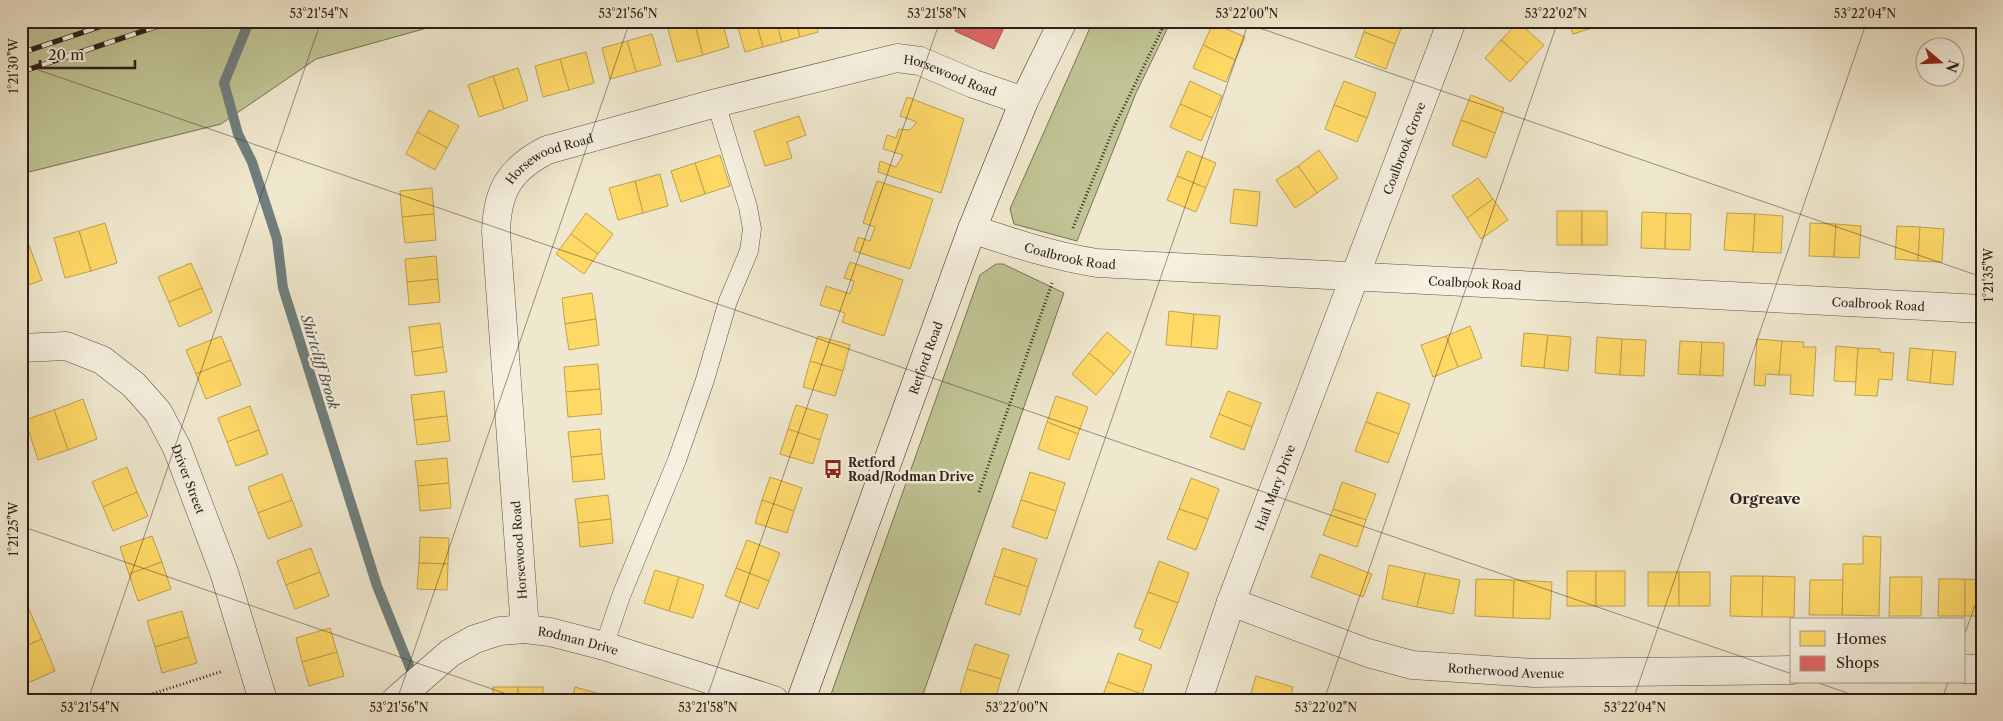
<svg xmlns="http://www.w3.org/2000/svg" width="2003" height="721" font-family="'Libre Caslon Text',serif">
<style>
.green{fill:#c0c494;stroke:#767258}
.homes{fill:#ffd966;stroke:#bfa150}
.shops{fill:#e06666;stroke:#aa5150}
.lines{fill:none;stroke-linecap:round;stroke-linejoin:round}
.stream{stroke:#6f7f7e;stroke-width:10}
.lane-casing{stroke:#5c5148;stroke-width:19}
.street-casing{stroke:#5c5148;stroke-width:29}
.secondary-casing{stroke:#2b1f1b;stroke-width:29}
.path{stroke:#2b1f1b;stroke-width:3;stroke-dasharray:1 2.5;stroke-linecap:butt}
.lane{stroke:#f5f0df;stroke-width:18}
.street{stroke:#f5f0df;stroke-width:28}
.secondary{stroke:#f5f0df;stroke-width:28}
.rail-casing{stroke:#2b1f1b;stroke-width:5.5}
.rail{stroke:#f5f0df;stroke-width:4;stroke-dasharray:11;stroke-linecap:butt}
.ticks{fill:none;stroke:#2b1f1b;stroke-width:1;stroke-opacity:0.45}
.labels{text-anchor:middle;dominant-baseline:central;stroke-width:5;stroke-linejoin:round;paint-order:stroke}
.street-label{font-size:12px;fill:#2b1f1b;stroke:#f5f0df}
.poi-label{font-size:12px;font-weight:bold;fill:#2b1f1b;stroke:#f5f0df;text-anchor:start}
.water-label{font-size:14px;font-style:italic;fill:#4d4f4d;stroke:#f5f0df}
.quarter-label{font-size:15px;font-weight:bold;fill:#2b1f1b;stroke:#f5f0df}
.neatline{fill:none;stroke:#2b1f1b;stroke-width:2}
.ticks-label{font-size:12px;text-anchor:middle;fill:#2b1f1b}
</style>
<rect width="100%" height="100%" fill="#f0e8ce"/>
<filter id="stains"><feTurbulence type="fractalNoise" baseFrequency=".004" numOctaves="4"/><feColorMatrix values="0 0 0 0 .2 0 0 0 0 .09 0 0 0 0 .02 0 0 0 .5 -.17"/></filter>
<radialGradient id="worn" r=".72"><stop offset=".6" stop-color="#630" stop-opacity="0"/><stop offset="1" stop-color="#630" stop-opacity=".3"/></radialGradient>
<g class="green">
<polygon points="21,21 452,21 316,59 221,124 21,174"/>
<polygon points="1093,21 1171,21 1136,93 1077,241 1014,224 1010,209"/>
<polygon points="996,264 1003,264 1064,293 921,700 829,700 980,275"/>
</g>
<g class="homes">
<polygon points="684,21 694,21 703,55 677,62 667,26"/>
<polygon points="694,21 722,21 729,47 703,55"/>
<polygon points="736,21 756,21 763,47 745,52"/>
<polygon points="756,21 776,21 782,42 763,47"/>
<polygon points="776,21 796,21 800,37 782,42"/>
<polygon points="796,21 816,21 818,32 800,37"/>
<polygon points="827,21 846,21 847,24 829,29"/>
<polygon points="1236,21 1254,21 1250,28"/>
<polygon points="1368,21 1404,21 1395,44 1364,32"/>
<polygon points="1568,21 1597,21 1598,26 1573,34"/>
<polygon points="1597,21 1613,21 1598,26"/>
<polygon points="1518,22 1544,45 1527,63 1501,40"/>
<polygon points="1213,23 1245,37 1235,60 1203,45"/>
<polygon points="1364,32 1395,44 1386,69 1355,57"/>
<polygon points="652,34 661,65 636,72 627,41"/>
<polygon points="1501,40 1527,63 1510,82 1485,58"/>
<polygon points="627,41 636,72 610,79 602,48"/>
<polygon points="1203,45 1235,60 1226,82 1193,68"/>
<polygon points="586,52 594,83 569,90 560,59"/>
<polygon points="560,59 569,90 543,97 535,66"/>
<polygon points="518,68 528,100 504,109 493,76"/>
<polygon points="493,76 504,109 479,117 468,85"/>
<polygon points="1190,81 1222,96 1212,118 1180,104"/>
<polygon points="1344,81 1376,93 1367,118 1334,105"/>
<polygon points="1471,95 1504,108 1495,133 1461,120"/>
<polygon points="907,97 964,119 941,193 878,172 880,161 896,167 903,155 883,149 887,135 896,138 899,129 910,130 917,122 900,116"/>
<polygon points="1180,104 1212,118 1201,141 1170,127"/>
<polygon points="1334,105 1367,118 1357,142 1325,129"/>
<polygon points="429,110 459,126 447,148 417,132"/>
<polygon points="799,116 806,135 787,142 792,158 765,166 754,131"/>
<polygon points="1461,120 1495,133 1486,158 1452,145"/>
<polygon points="417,132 447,148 435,170 406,154"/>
<polygon points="1319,150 1338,178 1317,193 1298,166"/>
<polygon points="1187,151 1216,163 1206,188 1177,176"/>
<polygon points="720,155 730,186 705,194 695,163"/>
<polygon points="695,163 705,194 681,202 671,171"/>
<polygon points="1298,166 1317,193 1295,208 1276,180"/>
<polygon points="660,174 668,206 643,213 635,181"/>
<polygon points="1177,176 1206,188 1196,212 1167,200"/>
<polygon points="1478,178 1493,199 1467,218 1452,196"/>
<polygon points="635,181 643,213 618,220 609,188"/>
<polygon points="877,181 933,199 910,269 854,251 858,237 870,241 875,227 863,223"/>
<polygon points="432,188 434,214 402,217 400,191"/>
<polygon points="1234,189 1260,192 1257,226 1230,223"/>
<polygon points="1493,199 1508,220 1481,239 1467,218"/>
<rect x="1557" y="211" width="25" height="34"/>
<rect x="1582" y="211" width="25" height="34"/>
<polygon points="1642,212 1666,213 1665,249 1641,248"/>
<polygon points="586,213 613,234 598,254 571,234"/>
<polygon points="1666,213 1691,214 1690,250 1665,249"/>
<polygon points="1727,213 1755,214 1753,252 1724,250"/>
<polygon points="434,214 436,240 405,243 402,217"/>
<polygon points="1755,214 1783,216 1781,253 1753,252"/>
<polygon points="105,223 117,263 91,271 79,231"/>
<polygon points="1810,223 1836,224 1834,257 1809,256"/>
<polygon points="1836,224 1861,226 1859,258 1834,257"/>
<polygon points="1897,226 1920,227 1918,261 1895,259"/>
<polygon points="1920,227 1944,229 1942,262 1918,261"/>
<polygon points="79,231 91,271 65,278 54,238"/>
<polygon points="1978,231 1982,231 1982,265 1977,265"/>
<polygon points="571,234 598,254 584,274 556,254"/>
<polygon points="29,245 42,280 21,288 21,248"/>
<polygon points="436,256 438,279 407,282 405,259"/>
<polygon points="850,262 903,280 884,336 842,322 845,313 820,305 826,286 850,294 854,281 844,278"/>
<polygon points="191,263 202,288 169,302 158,277"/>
<polygon points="438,279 440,302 409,305 407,282"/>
<polygon points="202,288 212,312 179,327 169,302"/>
<polygon points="592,293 596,319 565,324 562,298"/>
<polygon points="1169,311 1194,314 1191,347 1166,345"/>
<polygon points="1194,314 1220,316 1217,349 1191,347"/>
<polygon points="596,319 599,345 569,350 565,324"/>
<polygon points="440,323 443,347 412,352 409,327"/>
<polygon points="1470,326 1482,358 1458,367 1446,336"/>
<polygon points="1107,332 1131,352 1114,374 1089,353"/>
<polygon points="1524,333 1548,335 1544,368 1521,366"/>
<polygon points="1548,335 1571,337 1568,371 1544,368"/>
<polygon points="221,336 231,360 196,374 186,350"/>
<polygon points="818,336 850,345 843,371 810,361"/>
<polygon points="1446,336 1458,367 1433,377 1421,345"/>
<polygon points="1597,337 1622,339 1620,375 1595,373"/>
<polygon points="1622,339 1646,340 1644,376 1620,375"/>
<polygon points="1757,339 1782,341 1779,375 1766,374 1765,386 1754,385"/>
<polygon points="1680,341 1702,342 1700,375 1678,374"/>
<polygon points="1782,341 1804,342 1803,347 1816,347 1813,396 1790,394 1791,375 1779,375"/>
<polygon points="1702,342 1724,343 1723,376 1700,375"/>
<polygon points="1836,346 1858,348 1856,382 1834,381"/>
<polygon points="443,347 447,372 415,376 412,352"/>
<polygon points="1858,348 1880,349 1880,352 1894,353 1892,380 1879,379 1877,396 1855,395"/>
<polygon points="1910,348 1933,350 1930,383 1907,380"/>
<polygon points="1933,350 1956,352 1953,385 1930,383"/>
<polygon points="1089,353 1114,374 1096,395 1072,374"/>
<polygon points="231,360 241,385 206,399 196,374"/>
<polygon points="810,361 843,371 835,396 803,387"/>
<polygon points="598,364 600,389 566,392 564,367"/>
<polygon points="600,389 602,414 568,417 566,392"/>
<polygon points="444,391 447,416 414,420 411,395"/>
<polygon points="1228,391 1261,403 1252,427 1219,414"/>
<polygon points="1377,392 1410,404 1399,434 1366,422"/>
<polygon points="1056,396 1088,407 1078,434 1047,422"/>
<polygon points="83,399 97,439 68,450 54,410"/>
<polygon points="796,405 828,415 820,440 788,429"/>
<polygon points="250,406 259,430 227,442 218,418"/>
<polygon points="54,410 68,450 38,460 25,420"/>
<polygon points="1219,414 1252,427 1244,450 1210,437"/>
<polygon points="447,416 450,441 417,445 414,420"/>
<polygon points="1047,422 1078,434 1069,460 1038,449"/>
<polygon points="1366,422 1399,434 1388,463 1355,451"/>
<polygon points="600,429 602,454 571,457 568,432"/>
<polygon points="788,429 820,440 813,464 780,454"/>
<polygon points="259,430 268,454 236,466 227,442"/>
<polygon points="602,454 605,479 573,482 571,457"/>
<polygon points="447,458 449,483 418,486 415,461"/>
<polygon points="127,467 137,492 103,507 92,482"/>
<polygon points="1030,472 1065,483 1056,511 1021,500"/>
<polygon points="282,474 292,500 258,513 248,487"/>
<polygon points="770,477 802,488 794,511 762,500"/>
<polygon points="1191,478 1219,489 1208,519 1179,509"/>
<polygon points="1342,482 1376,494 1366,520 1333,509"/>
<polygon points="449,483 451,508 420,511 418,486"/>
<polygon points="137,492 148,516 113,531 103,507"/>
<polygon points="608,495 611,519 578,523 575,499"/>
<polygon points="292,500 302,526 268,539 258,513"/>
<polygon points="762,500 794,511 787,533 755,523"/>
<polygon points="1021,500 1056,511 1047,539 1012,527"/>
<polygon points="1179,509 1208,519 1196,550 1167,539"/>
<polygon points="1333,509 1366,520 1357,547 1323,535"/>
<polygon points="611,519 613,543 580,547 578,523"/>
<polygon points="152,536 162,562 129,574 120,547"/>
<polygon points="1863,536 1881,537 1879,616 1842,615 1843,564 1863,564"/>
<polygon points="420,537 449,538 448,564 419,563"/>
<polygon points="747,540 780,553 769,581 736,568"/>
<polygon points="311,548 320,572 286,585 277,561"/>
<polygon points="1003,548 1037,559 1028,587 994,576"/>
<polygon points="1320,554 1372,574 1363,597 1311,577"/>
<polygon points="1159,561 1189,573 1178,603 1148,592"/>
<polygon points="162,562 171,589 138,601 129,574"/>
<polygon points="419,563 448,564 447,590 417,589"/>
<polygon points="1389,565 1425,573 1417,607 1382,599"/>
<polygon points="736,568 769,581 758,609 725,596"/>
<polygon points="655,570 679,577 669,611 644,603"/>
<rect x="1567" y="571" width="29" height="35"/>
<rect x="1596" y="571" width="29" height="35"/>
<polygon points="320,572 329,596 295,609 286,585"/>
<rect x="1648" y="572" width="31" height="34"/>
<rect x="1679" y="572" width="31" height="34"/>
<polygon points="1425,573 1460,580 1453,614 1417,607"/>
<polygon points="994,576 1028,587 1020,615 985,604"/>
<polygon points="1731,576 1763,576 1762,617 1730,616"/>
<polygon points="1763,576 1795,577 1794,617 1762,617"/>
<polygon points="679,577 704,585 693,618 669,611"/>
<polygon points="1890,577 1922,577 1921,616 1889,616"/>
<polygon points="1476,579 1514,580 1513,618 1475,616"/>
<polygon points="1939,579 1965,579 1965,616 1938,616"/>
<polygon points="1965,579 1982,580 1982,616 1965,616"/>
<polygon points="1514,580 1552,582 1550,619 1513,618"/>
<polygon points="1810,580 1843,580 1842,615 1809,615"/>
<polygon points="1148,592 1178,603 1160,649 1139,640 1143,630 1134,627"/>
<polygon points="28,607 42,639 21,648 21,610"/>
<polygon points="182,611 189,637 155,647 147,621"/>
<polygon points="330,628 337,652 302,662 296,638"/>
<polygon points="189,637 197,663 162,673 155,647"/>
<polygon points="42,639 55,671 21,686 21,648"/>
<polygon points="975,644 1009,655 1001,679 967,669"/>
<polygon points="337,652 344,676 309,686 302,662"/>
<polygon points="1118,653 1152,665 1142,694 1108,682"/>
<polygon points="967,669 1001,679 995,700 981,700 960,693"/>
<polygon points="1256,676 1293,687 1290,700 1249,700"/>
<polygon points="1108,682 1142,694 1140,700 1101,700"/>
<rect x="493" y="687" width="25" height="13"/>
<rect x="518" y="687" width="25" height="13"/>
<polygon points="575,687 600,694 598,700 572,700"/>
<polygon points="600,694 622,700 598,700"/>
</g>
<polygon class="shops" points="955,21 1007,21 994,49 955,31 958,23"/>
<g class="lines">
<polyline class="stream" points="246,29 224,83 238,134 252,162 277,239 283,288 377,586 423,700"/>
<g class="lane-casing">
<polyline id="lane" points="604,646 621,596 677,460 705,380 728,301 749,251 752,229 748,207 716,103"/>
</g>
<g class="street-casing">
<g id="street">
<path id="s1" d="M972,229C1013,243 1053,256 1097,263L1982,309"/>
<path id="s2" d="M21,348L66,346L102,360L134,385L158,412L177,448L224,572L263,700"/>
<path id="s3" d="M1231,602L1368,653L1412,665L1534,673L1792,670"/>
<path id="s4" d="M525,629L496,232C497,190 510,169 547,150L716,103L897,58L920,61L974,84L1024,101"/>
<polyline points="1964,669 1982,669"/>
<path id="s5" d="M396,700L450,653L475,639L500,631L525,629L550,632L604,646L774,700"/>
<path id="s6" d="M1198,700L1231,602L1452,21"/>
</g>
</g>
<g class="secondary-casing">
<g id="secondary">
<path id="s7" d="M801,700L972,229L1024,101L1063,21"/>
</g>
</g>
<g class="path">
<polyline points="1073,228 1115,125 1166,21"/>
<polyline points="979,492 1052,283"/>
<polyline points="133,700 223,671"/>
</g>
<use href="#lane" class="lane"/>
<use href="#street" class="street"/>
<use href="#secondary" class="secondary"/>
<g class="rail-casing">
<g id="rail">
<polyline points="21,53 117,21"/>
<polyline points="21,72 173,21"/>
</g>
</g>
<use href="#rail" class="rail"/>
</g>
<path class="ticks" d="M1239,21L1982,277M21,64L1792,674M21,526L524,700M1964,636L1982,586M1816,682L1867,700M88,700L321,21M397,700L630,21M706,700L940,21M1015,700L1249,21M1324,700L1558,21M1633,700L1867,21M1942,700L1948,682"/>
<defs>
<g id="bus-bare" transform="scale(1.5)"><path d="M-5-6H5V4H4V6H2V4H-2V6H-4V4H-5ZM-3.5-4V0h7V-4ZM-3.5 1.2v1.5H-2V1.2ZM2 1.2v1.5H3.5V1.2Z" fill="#8f2418" stroke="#f5f0df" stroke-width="2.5" paint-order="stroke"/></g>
</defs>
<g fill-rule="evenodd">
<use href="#bus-bare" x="833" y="469"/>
</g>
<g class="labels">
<g class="street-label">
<text stroke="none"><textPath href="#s4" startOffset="919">Horsewood Road</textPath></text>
<text stroke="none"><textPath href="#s6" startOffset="589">Coalbrook Grove</textPath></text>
<text stroke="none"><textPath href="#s4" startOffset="499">Horsewood Road</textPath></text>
<text stroke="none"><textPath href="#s1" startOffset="102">Coalbrook Road</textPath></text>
<text stroke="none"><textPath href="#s1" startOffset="508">Coalbrook Road</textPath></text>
<text stroke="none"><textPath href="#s1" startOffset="912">Coalbrook Road</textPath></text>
<text stroke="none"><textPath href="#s7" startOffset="364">Retford Road</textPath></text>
<text stroke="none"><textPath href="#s2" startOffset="234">Driver Street</textPath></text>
<text stroke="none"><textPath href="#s6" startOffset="226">Hail Mary Drive</textPath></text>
<text transform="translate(519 550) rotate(-94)">Horsewood Road</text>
<text stroke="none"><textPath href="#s5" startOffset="206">Rodman Drive</textPath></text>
<text stroke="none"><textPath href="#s3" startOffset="286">Rotherwood Avenue</textPath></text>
</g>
<g class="poi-label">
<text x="848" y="462">Retford<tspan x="848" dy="14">Road/Rodman Drive</tspan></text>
</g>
<g class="water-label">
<text transform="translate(320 362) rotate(73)">Shirtcliff Brook</text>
</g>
<g class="quarter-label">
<text x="1765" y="498">Orgreave</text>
</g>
</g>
<rect width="2003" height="721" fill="none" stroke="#f0e8ce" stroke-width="55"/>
<rect x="1790" y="618" width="175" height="65" fill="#f5f0df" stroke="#a49c91"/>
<rect x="1800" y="631" width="25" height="15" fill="#ffd966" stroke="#a49c91"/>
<text x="1836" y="644" font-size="15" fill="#2b1f1b">Homes</text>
<rect x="1800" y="656" width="25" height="15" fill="#e06666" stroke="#a49c91"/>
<text x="1836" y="668" font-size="15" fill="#2b1f1b">Shops</text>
<g transform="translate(1940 62) rotate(109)"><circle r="24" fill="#f5f0df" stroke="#a49c91"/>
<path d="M0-4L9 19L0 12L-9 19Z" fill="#8f2418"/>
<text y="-8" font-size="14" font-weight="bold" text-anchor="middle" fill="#2b1f1b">N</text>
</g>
<path d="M40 60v8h95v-8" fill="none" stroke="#2b1f1b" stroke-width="2.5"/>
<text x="48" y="60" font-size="15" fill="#2b1f1b" stroke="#f5f0df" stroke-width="4" paint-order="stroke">20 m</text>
<rect x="28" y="28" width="1948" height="666" class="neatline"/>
<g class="ticks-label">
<text x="319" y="18">53°21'54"N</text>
<text x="628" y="18">53°21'56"N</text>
<text x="937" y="18">53°21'58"N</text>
<text x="1247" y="18">53°22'00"N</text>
<text x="1556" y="18">53°22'02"N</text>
<text x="1865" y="18">53°22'04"N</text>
<text transform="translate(14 66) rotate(-90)" y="4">1°21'30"W</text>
<text transform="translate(1989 275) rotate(-90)" y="4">1°21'35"W</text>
<text transform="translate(14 529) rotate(-90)" y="4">1°21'25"W</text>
<text x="90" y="712">53°21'54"N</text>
<text x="399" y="712">53°21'56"N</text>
<text x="708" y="712">53°21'58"N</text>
<text x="1017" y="712">53°22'00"N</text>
<text x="1326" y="712">53°22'02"N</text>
<text x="1635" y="712">53°22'04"N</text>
</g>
<rect width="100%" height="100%" filter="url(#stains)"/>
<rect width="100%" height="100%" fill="url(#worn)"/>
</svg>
